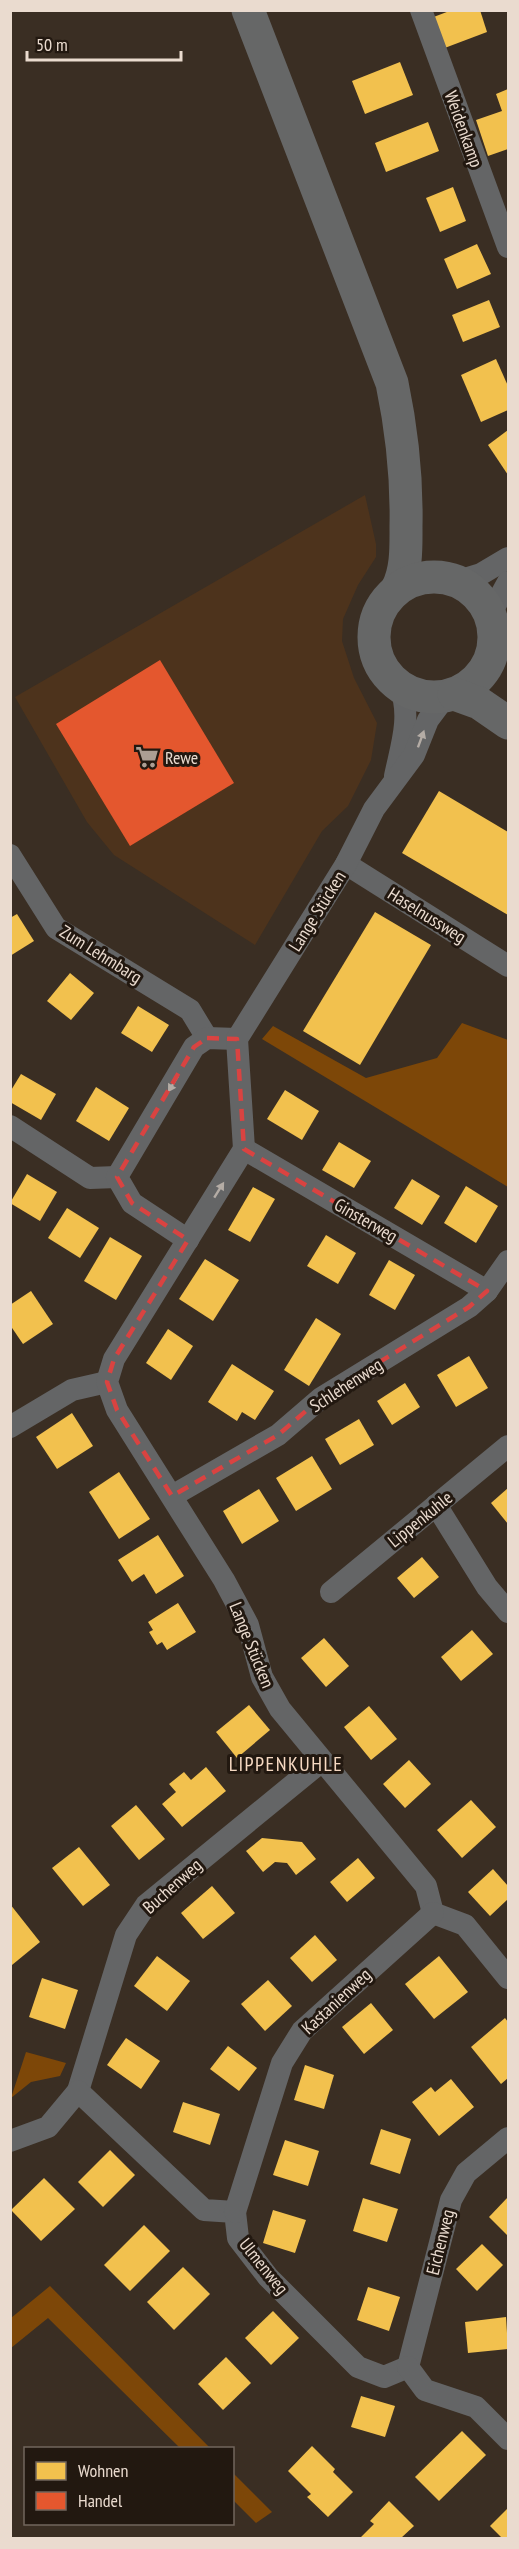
<svg xmlns="http://www.w3.org/2000/svg" width="519" height="2549" font-family="'PT Sans Narrow',sans-serif">
<style>
.built{fill:#4d331c}
.green{fill:#7d4708}
.homes{fill:#f2c14e}
.shops{fill:#e4572e}
.lines{fill:none;stroke-linecap:round;stroke-linejoin:round}
.minor{stroke:#646566;stroke-width:22}
.secondary{stroke:#666767;stroke-width:33}
.oneway{fill:#b4aca5}
.marked{fill:none;stroke:#d94341;stroke-width:4.5;stroke-dasharray:12 8;stroke-linejoin:round}
.labels{text-anchor:middle;dominant-baseline:central;stroke-width:6;stroke-linejoin:round;paint-order:stroke}
.street-label{font-size:18px;fill:#eadbcf;stroke:#221810}
.poi-label{font-size:18px;fill:#eadbcf;stroke:#221810;text-anchor:start}
.neighbourhood-label{font-size:20px;letter-spacing:1.5px;fill:#f6d9c2;stroke:#221810}
</style>
<rect width="100%" height="100%" fill="#3a2e23"/>
<polygon class="built" points="365,495 376,544 376,557 358,585 343,619 342,641 354,678 377,723 371,760 348,806 322,831 255,945 114,855 87,822 15,697"/>
<g class="green">
<polygon points="462,1023 508,1040 508,1187 262,1039 273,1026 366,1078 437,1058"/>
<polygon points="26,2052 66,2063 60,2076 31,2082 11,2098"/>
<polygon points="50,2286 210,2448 180,2448 48,2318 11,2348 11,2318"/>
<polygon points="232,2472 272,2512 256,2523 233,2500"/>
</g>
<g class="homes">
<polygon points="452,10 480,10 487,32 442,49 431,18"/>
<polygon points="400,62 413,95 365,114 352,81"/>
<polygon points="508,89 508,149 488,156 476,120 502,111 496,94"/>
<polygon points="428,122 439,151 386,172 375,143"/>
<polygon points="453,187 466,221 440,232 426,198"/>
<polygon points="477,244 491,274 457,289 444,259"/>
<polygon points="489,300 500,327 463,342 452,315"/>
<polygon points="496,359 508,386 508,410 481,422 461,375"/>
<polygon points="508,430 508,475 488,445"/>
<polygon points="439,791 508,832 508,915 402,853"/>
<polygon points="375,912 431,945 360,1065 303,1031"/>
<polygon points="17,914 34,941 10,956 10,918"/>
<polygon points="70,973 94,993 71,1020 47,1001"/>
<polygon points="138,1006 169,1025 152,1052 121,1033"/>
<polygon points="21,1074 56,1094 41,1120 10,1102 10,1092"/>
<polygon points="96,1087 129,1108 109,1141 76,1121"/>
<polygon points="285,1090 319,1111 302,1140 267,1119"/>
<polygon points="339,1142 371,1161 354,1188 322,1170"/>
<polygon points="27,1174 57,1192 40,1221 10,1203"/>
<polygon points="412,1179 440,1196 422,1225 394,1208"/>
<polygon points="466,1186 498,1206 476,1243 444,1223"/>
<polygon points="253,1187 275,1199 250,1242 228,1230"/>
<polygon points="67,1208 99,1228 80,1258 48,1238"/>
<polygon points="326,1235 356,1253 338,1284 307,1266"/>
<polygon points="110,1237 142,1256 116,1300 84,1281"/>
<polygon points="205,1259 239,1280 213,1321 179,1299"/>
<polygon points="389,1260 415,1275 395,1310 369,1295"/>
<polygon points="31,1291 53,1324 23,1344 10,1325 10,1305"/>
<polygon points="316,1318 341,1334 309,1386 284,1370"/>
<polygon points="168,1329 193,1346 171,1380 146,1363"/>
<polygon points="469,1356 488,1388 456,1407 437,1375"/>
<polygon points="232,1364 274,1391 255,1420 242,1412 237,1421 208,1402"/>
<polygon points="405,1383 420,1407 392,1425 377,1401"/>
<polygon points="72,1413 93,1446 57,1469 36,1437"/>
<polygon points="359,1419 374,1445 340,1465 325,1439"/>
<polygon points="312,1456 332,1489 296,1511 276,1478"/>
<polygon points="119,1472 150,1519 119,1539 89,1492"/>
<polygon points="508,1488 508,1524 491,1503"/>
<polygon points="259,1489 279,1521 242,1544 223,1511"/>
<polygon points="158,1535 184,1576 156,1594 144,1574 132,1582 118,1560"/>
<polygon points="422,1557 439,1577 414,1598 397,1578"/>
<polygon points="178,1603 196,1632 167,1650 162,1642 157,1645 149,1632 153,1630 148,1622"/>
<polygon points="472,1630 493,1654 461,1681 441,1657"/>
<polygon points="324,1638 349,1666 326,1687 301,1658"/>
<polygon points="249,1705 270,1730 237,1758 216,1732"/>
<polygon points="369,1706 397,1739 371,1760 344,1727"/>
<polygon points="409,1760 431,1784 405,1808 383,1784"/>
<polygon points="206,1767 226,1791 182,1827 162,1804 176,1792 169,1784 184,1772 191,1780"/>
<polygon points="471,1800 496,1827 462,1858 437,1830"/>
<polygon points="136,1805 165,1839 139,1860 111,1826"/>
<polygon points="262,1838 302,1842 316,1859 296,1875 287,1863 275,1862 263,1872 246,1851"/>
<polygon points="79,1847 110,1885 83,1906 52,1868"/>
<polygon points="358,1858 375,1878 347,1902 330,1882"/>
<polygon points="493,1869 508,1886 508,1899 490,1916 468,1892"/>
<polygon points="212,1886 235,1913 203,1939 181,1913"/>
<polygon points="10,1904 40,1942 12,1965 10,1964"/>
<polygon points="315,1935 337,1960 312,1982 290,1958"/>
<polygon points="157,1956 190,1981 167,2011 134,1986"/>
<polygon points="439,1956 468,1992 434,2019 405,1984"/>
<polygon points="42,1978 78,1990 65,2029 29,2017"/>
<polygon points="268,1980 292,2006 265,2031 241,2004"/>
<polygon points="371,2003 393,2030 364,2054 342,2027"/>
<polygon points="505,2018 508,2022 508,2078 501,2084 471,2047"/>
<polygon points="126,2038 160,2061 141,2089 107,2065"/>
<polygon points="228,2046 257,2068 239,2091 210,2069"/>
<polygon points="305,2065 334,2075 324,2109 294,2100"/>
<polygon points="451,2079 474,2107 439,2136 412,2102 431,2087 435,2092"/>
<polygon points="183,2102 220,2114 210,2145 173,2132"/>
<polygon points="381,2129 411,2139 400,2174 370,2164"/>
<polygon points="285,2140 319,2151 308,2186 273,2175"/>
<polygon points="110,2150 135,2175 103,2207 78,2182"/>
<polygon points="44,2178 75,2209 41,2241 11,2210"/>
<polygon points="508,2197 508,2236 489,2217"/>
<polygon points="363,2198 398,2209 387,2242 353,2231"/>
<polygon points="273,2210 306,2220 295,2253 263,2243"/>
<polygon points="144,2225 170,2251 130,2291 104,2265"/>
<polygon points="482,2244 503,2265 477,2291 456,2269"/>
<polygon points="183,2267 210,2294 174,2330 147,2302"/>
<polygon points="368,2287 400,2297 389,2331 357,2320"/>
<polygon points="273,2311 299,2338 271,2365 245,2338"/>
<polygon points="506,2317 508,2349 468,2353 465,2322"/>
<polygon points="226,2357 251,2383 223,2410 198,2384"/>
<polygon points="361,2396 395,2406 385,2437 351,2427"/>
<polygon points="462,2431 486,2455 439,2501 415,2477"/>
<polygon points="312,2446 335,2469 333,2472 353,2492 328,2517 307,2497 311,2494 288,2471"/>
<polygon points="389,2501 414,2526 401,2538 360,2538 374,2524 370,2521"/>
<polygon points="508,2508 508,2538 502,2538 490,2526"/>
</g>
<polygon class="shops" points="160,660 234,783 130,846 56,724"/>
<g class="lines">
<g class="minor">
<polyline points="421,10 508,247"/>
<polyline points="458,581 481,574 508,558"/>
<polyline points="490,615 508,582"/>
<path d="M395,776C401,747 412,716 400,687"/>
<polyline points="10,855 56,928 190,1010 207,1038"/>
<polyline points="346,864 508,966"/>
<polyline points="10,1126 90,1178 117,1177"/>
<polyline points="244,1149 487,1291"/>
<polyline points="188,1240 132,1203 117,1177 194,1047 207,1038 237,1039"/>
<polyline points="10,1427 72,1390 107,1382"/>
<polyline points="172,1496 278,1435 321,1398 469,1307 487,1291 508,1261"/>
<polyline points="436,1505 487,1587 508,1612"/>
<polyline points="331,1592 508,1446"/>
<polyline points="433,1913 426,1886 280,1709 262,1677 248,1625 224,1580 117,1410 107,1382 114,1359 244,1149 237,1039 346,864 374,809 414,755 428,720 446,696"/>
<polyline points="433,1913 465,1925 508,1978"/>
<polyline points="78,2091 126,1935 146,1905 322,1761"/>
<polyline points="10,2141 48,2127 78,2091 204,2210 235,2212 238,2238 268,2277 358,2367 384,2377 408,2367"/>
<polyline points="235,2212 282,2063 302,2031 433,1913"/>
<polyline points="408,2367 451,2200 466,2173 508,2138"/>
<polyline points="408,2367 425,2390 476,2407 508,2439"/>
</g>
<g class="secondary">
<path d="M248,10L392,383C402,431 407,477 406,526C406,547 407,570 397,589"/>
<circle cx="434" cy="637" r="60"/>
<polyline points="454,694 479,703 508,723"/>
</g>
</g>
<defs><path id="oneway-solid" d="M-6-.8H1V-3.2L6.5 0L1 3.2V.8H-6Z" transform="scale(1.5)"/></defs>
<g class="oneway">
<use href="#oneway-solid" transform="translate(421 739) rotate(-70)"/>
<use href="#oneway-solid" transform="translate(173 1084) rotate(121)"/>
<use href="#oneway-solid" transform="translate(219 1190) rotate(-58)"/>
</g>
<path class="marked" d="M207,1038L237,1039L244,1149L487,1291L469,1307L321,1398L278,1435L172,1496L117,1410L107,1382L114,1359L188,1240L132,1203L117,1177L194,1047Z"/>
<defs>
<g id="supermarket-bare" transform="scale(1.8)"><path d="M-6-5.5h2.5l.6 2H6L4.5 2H-2.5L-4.4-4H-6ZM-1.5 3.2a1.3 1.3 0 1 0 .1 0ZM3 3.2a1.3 1.3 0 1 0 .1 0Z" fill="#ac9e93" stroke="#221810" stroke-width="2.5" paint-order="stroke"/></g>
</defs>
<g fill-rule="evenodd">
<use href="#supermarket-bare" x="147" y="757"/>
</g>
<g class="labels">
<g class="street-label">
<text transform="translate(464 129) rotate(70)">Weidenkamp</text>
<text transform="translate(317 911) rotate(-58)">Lange Stücken</text>
<text transform="translate(427 915) rotate(32)">Haselnussweg</text>
<text transform="translate(101 954) rotate(32)">Zum Lehmbarg</text>
<text transform="translate(366 1220) rotate(30)">Ginsterweg</text>
<text transform="translate(346 1385) rotate(-33)">Schlehenweg</text>
<text transform="translate(420 1519) rotate(-39)">Lippenkuhle</text>
<text transform="translate(252 1645) rotate(68)">Lange Stücken</text>
<text transform="translate(172 1886) rotate(-42)">Buchenweg</text>
<text transform="translate(336 2001) rotate(-43)">Kastanienweg</text>
<text transform="translate(440 2242) rotate(-76)">Eichenweg</text>
<text transform="translate(264 2266) rotate(51)">Ulmenweg</text>
</g>
<g class="poi-label">
<text x="165" y="757">Rewe</text>
</g>
<g class="neighbourhood-label">
<text x="286" y="1764">LIPPENKUHLE</text>
</g>
</g>
<rect width="519" height="2549" fill="none" stroke="#eadbcf" stroke-width="24"/>
<rect x="24" y="2447" width="210" height="78" fill="#221810" stroke="#72665c" stroke-width="1.5"/>
<rect x="36" y="2462" width="30" height="18" fill="#f2c14e" stroke="#72665c" stroke-width="1.5"/>
<text x="78" y="2477" font-size="18" fill="#eadbcf">Wohnen</text>
<rect x="36" y="2492" width="30" height="18" fill="#e4572e" stroke="#72665c" stroke-width="1.5"/>
<text x="78" y="2507" font-size="18" fill="#eadbcf">Handel</text>
<path d="M27 51v9h154v-9" fill="none" stroke="#eadbcf" stroke-width="3"/>
<text x="36" y="51" font-size="18" fill="#eadbcf" stroke="#221810" stroke-width="4.5" paint-order="stroke">50 m</text>
</svg>
